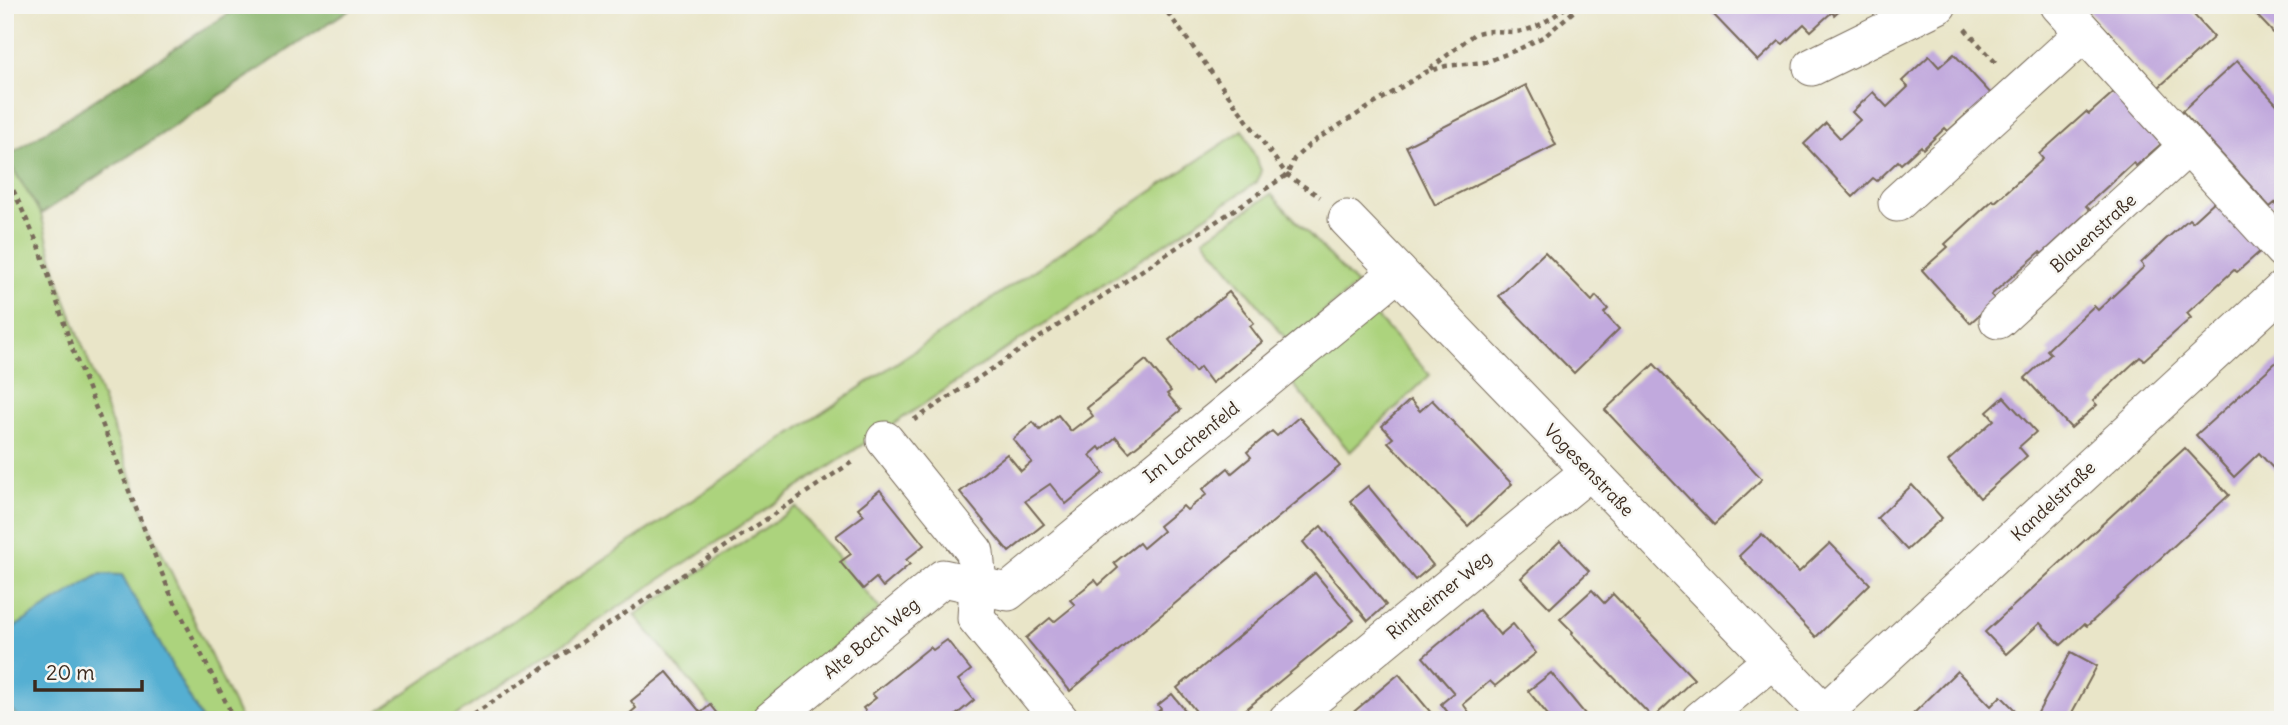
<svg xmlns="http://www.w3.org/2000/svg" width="2288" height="725" font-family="Delius,sans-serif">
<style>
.green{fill:#acd37d;stroke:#747e4e;stroke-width:2}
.forest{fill:#89b56c;stroke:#627045;stroke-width:2}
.water{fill:#54afd2;stroke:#486c78;stroke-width:2}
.building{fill:#c1a9dd}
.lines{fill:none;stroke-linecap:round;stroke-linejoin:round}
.minor-casing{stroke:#786b5a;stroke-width:39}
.path{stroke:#786b5a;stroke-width:4.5;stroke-dasharray:5 5;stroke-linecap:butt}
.minor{stroke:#fff;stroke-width:37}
.labels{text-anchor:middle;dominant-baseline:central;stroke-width:5;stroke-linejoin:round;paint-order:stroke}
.street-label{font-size:18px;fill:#3b2a1e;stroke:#f6f6f2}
</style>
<rect width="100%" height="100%" fill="#f6f6f2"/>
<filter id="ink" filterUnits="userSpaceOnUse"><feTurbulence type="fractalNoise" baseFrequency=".0143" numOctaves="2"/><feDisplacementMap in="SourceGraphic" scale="14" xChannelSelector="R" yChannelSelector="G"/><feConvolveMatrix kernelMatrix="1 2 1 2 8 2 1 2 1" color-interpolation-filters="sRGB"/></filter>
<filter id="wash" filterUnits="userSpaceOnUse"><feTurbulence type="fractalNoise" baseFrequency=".00686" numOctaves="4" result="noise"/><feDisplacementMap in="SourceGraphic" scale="28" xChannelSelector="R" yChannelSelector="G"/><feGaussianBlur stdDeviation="1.57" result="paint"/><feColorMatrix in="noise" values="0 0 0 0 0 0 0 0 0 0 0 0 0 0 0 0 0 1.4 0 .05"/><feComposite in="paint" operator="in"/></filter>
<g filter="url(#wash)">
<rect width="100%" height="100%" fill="#e9e5c8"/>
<g class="green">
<polygon points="1243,130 1261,170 1257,182 449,720 365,720"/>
<polygon points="5,142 6,157 41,214 57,276 149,525 241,720 5,720 5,227 12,223 5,207"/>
<polygon points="1271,194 1357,285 1288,341 1204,239"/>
<polygon points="1375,315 1430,375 1350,452 1292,383"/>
<polygon points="796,507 880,609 746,720 722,720 635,615"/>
</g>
<polygon class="forest" points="242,5 356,5 41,214 6,157"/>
<polygon class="water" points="100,574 122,575 202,720 20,720 5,701 5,633"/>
<g id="blocks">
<g class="building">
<polygon points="1718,5 1742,5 1746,9 1750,5 1845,5 1834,15 1832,12 1811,31 1804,24 1783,44 1779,41 1758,61 1711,12"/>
<polygon points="2084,5 2185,5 2214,37 2159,87"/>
<polygon points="2247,5 2283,5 2283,44 2268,27"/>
<polygon points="1954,54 1993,96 1972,116 1969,112 1948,131 1945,128 1923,149 1921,146 1901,164 1898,161 1877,181 1873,178 1853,197 1804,144 1826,123 1840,138 1860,120 1852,112 1873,92 1887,107 1908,87 1902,81 1929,56 1939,67"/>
<polygon points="2237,61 2283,111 2283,196 2270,207 2182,111"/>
<polygon points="1526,85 1556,145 1435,205 1406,146"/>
<polygon points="2114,92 2161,144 2136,166 2133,163 2086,206 2090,210 2042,254 2040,252 1991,295 1996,300 1970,323 1922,270 1948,247 1945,244 1970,221 1993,200 1995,202 2043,159 2039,154 2086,112 2089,114"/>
<polygon points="2217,199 2263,249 2237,272 2234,270 2187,313 2191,318 2144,360 2140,357 2093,401 2097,405 2071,428 2025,378 2051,354 2047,350 2094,306 2098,310 2144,267 2141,263 2165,240 2189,219 2192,222"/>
<polygon points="1545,252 1592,301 1596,296 1608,309 1604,313 1619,329 1574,373 1499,296"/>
<polygon points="1229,292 1254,323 1250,326 1262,342 1212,383 1200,367 1195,372 1169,340"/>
<polygon points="2283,356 2283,479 2259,453 2234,477 2196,435"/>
<polygon points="1146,360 1171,391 1167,394 1181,410 1129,452 1116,437 1101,450 1099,447 1090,455 1104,473 1066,504 1050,484 1025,501 1044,524 1009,552 960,492 1007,454 1021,471 1032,462 1013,439 1033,422 1040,430 1058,415 1071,431 1080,424 1081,425 1093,416 1087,408"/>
<polygon points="1654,364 1762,479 1714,525 1605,410"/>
<polygon points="2004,397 2036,432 2019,447 2027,456 1980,498 1948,461 1994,420 1987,412"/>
<polygon points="1410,400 1420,411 1432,400 1512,484 1468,526 1388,442 1393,438 1382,426"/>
<polygon points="1299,417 1340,466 1070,691 1026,638 1050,618 1054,622 1075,605 1070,600 1095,580 1099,585 1118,568 1114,563 1139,543 1143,548 1163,531 1159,526 1183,506 1187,510 1207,494 1203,489 1228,468 1232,473 1251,457 1247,452 1272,431 1277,436"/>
<polygon points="2185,448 2229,495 2087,626 2084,624 2061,645 2040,623 2006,654 1985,632"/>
<polygon points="1912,485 1942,518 1907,550 1877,518"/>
<polygon points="1368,486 1433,565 1415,580 1350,501"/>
<polygon points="880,490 924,545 906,560 910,564 883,587 876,578 863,589 840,562 851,554 836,536 864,515 858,508"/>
<polygon points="1321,526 1386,605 1368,621 1303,542"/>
<polygon points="1762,534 1799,572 1830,543 1870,584 1816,637 1739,556"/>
<polygon points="1560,541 1589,571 1550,608 1521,578"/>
<polygon points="1315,573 1354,620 1233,720 1203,720 1177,688"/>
<polygon points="1592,590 1604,603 1613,594 1694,679 1653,718 1572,634 1573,632 1560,619"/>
<polygon points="1479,610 1500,635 1513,624 1536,653 1495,686 1490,681 1463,704 1472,716 1467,720 1454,720 1441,704 1454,693 1423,657"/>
<polygon points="947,640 971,670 958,680 974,700 950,720 872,720 863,708 876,698 872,694 930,647 933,650"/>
<polygon points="2071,652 2097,666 2068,720 2034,720"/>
<polygon points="1957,671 1991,706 2001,696 2015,710 2005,720 1916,720 1912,715"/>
<polygon points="667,672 701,713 710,705 722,720 622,720 636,708 631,701"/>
<polygon points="1551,673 1571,697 1590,720 1552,720 1538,703 1528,691"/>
<polygon points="1399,674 1437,720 1344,720 1369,699"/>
<polygon points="1172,694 1193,720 1138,720 1146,713 1150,718 1161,709 1158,705"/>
</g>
</g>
</g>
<g filter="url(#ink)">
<use href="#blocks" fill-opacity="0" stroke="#786b5a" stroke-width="2"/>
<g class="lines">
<g class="minor-casing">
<g id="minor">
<polyline points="2059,5 2283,250"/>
<polyline points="1812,67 1938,5"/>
<polyline points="1897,203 2084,33"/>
<polyline points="1347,219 1831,720"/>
<polyline points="1998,320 2188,146"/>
<polyline points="885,440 975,552 978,584 976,618 1060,720"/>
<polyline points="1824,713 2283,289"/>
<polyline points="771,720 943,578 1008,592 1398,272"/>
<polyline points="1287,720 1590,471"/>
<polyline points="1700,720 1772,660"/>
</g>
</g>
<g class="path">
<polyline points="1162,5 1287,175 1320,197"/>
<polyline points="1965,29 1997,64"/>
<path d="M1430,69L1474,34C1487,29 1500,32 1514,32C1535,31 1553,17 1569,5"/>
<polyline points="5,172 40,249 73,351 169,591 235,720"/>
<polyline points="914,420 1287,175 1294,159 1312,142 1426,72 1446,66 1486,62 1519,49 1545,36 1581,5"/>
<polyline points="465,720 855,460"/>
</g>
<use href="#minor" class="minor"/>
</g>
</g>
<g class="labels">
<g class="street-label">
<text transform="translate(2093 233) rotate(-42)">Blauenstraße</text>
<text transform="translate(1191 442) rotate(-39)">Im Lachenfeld</text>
<text transform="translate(1589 470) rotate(46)">Vogesenstraße</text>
<text transform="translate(2053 501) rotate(-43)">Kandelstraße</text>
<text transform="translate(1439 595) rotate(-39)">Rintheimer Weg</text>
<text transform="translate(871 638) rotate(-39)">Alte Bach Weg</text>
</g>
</g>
<rect width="2288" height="725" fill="none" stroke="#f6f6f2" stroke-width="28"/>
<path d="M35 680v10h107v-10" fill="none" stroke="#3b2a1e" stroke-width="3.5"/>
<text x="46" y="680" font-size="21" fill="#3b2a1e" stroke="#f6f6f2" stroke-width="5" paint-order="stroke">20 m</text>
</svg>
